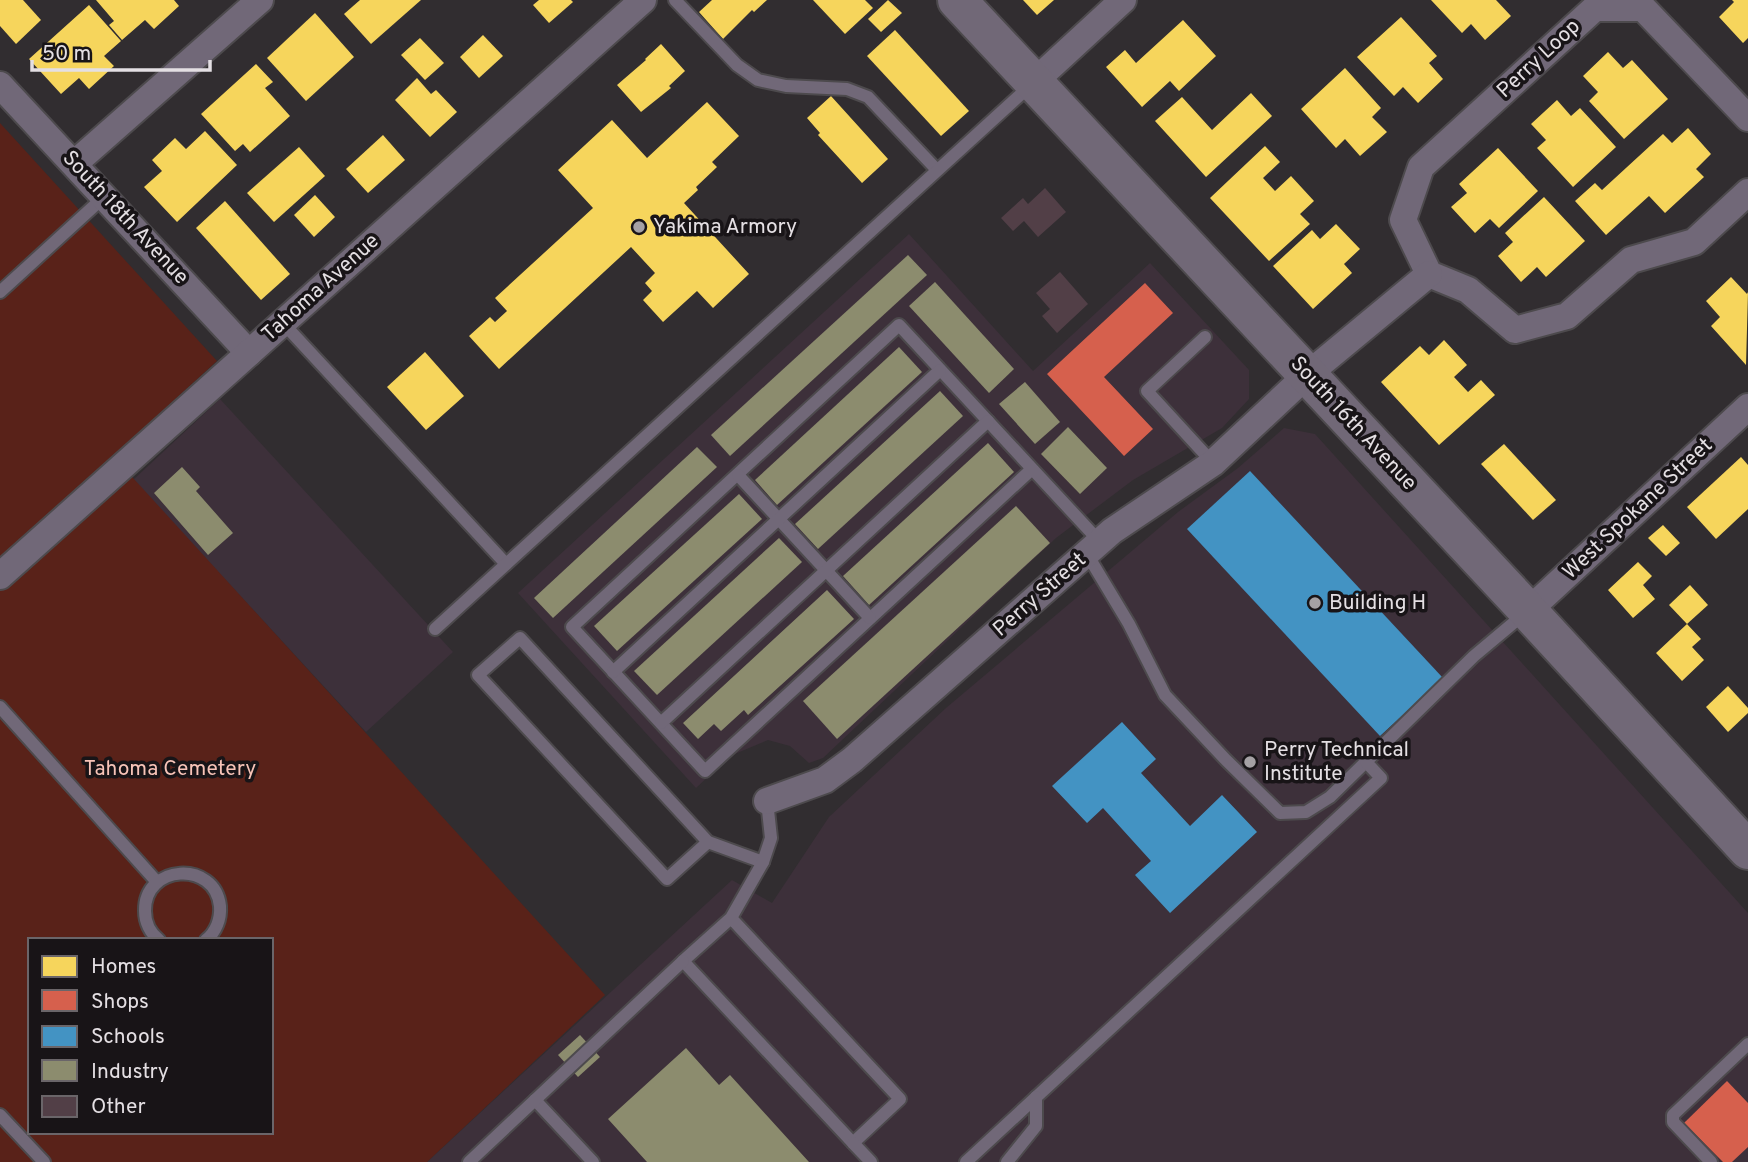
<svg xmlns="http://www.w3.org/2000/svg" width="1748" height="1162" font-family="Overpass,sans-serif">
<style>
.built{fill:#3d303a}
.green{fill:#592219;fill-rule:evenodd}
.homes{fill:#f6d55c}
.shops{fill:#d6604d}
.schools{fill:#4393c3}
.industry{fill:#8c8c6e}
.building{fill:#523f47}
.lines{fill:none;stroke-linecap:round;stroke-linejoin:round}
.service-casing{stroke:#4d4a4d;stroke-width:16}
.minor-casing{stroke:#4d4a4d;stroke-width:30}
.primary-casing{stroke:#4d4a4d;stroke-width:42}
.service{stroke:#716878;stroke-width:12}
.minor{stroke:#716878;stroke-width:26}
.primary{stroke:#716877;stroke-width:38}
.poi-dot{fill:#a5a1a4;stroke:#181417;stroke-width:2.5}
.labels{text-anchor:middle;dominant-baseline:central;stroke-width:7;stroke-linejoin:round;paint-order:stroke}
.street-label{font-size:21px;fill:#e4dfe3;stroke:#181417}
.poi-label{font-size:21px;fill:#e4dfe3;stroke:#181417;text-anchor:start}
.park-label{font-size:21px;fill:#f7c3b7;stroke:#181417}
</style>
<rect width="100%" height="100%" fill="#312d30"/>
<g class="built">
<polygon points="909,234 1033,371 1150,263 1249,370 1249,399 1222,428 1133,480 1056,538 823,758 809,763 790,746 768,740 730,756 696,788 518,593"/>
<polygon points="220,399 453,652 366,732 133,480"/>
<polygon points="1284,428 1315,434 1748,913 1748,1162 427,1162 732,880 772,903 829,817 946,708 1178,512 1238,468"/>
</g>
<path class="green" d="M0,123L217,361L113,456L605,995L427,1162H0ZM30,940H271V1132H30Z"/>
<g class="homes">
<polygon points="0,0 23,0 41,20 16,44 0,26"/>
<polygon points="96,0 174,0 179,6 154,29 145,20 122,40 109,25 114,21"/>
<polygon points="360,0 421,0 371,44 344,14"/>
<polygon points="539,0 571,0 573,2 549,23 533,5"/>
<polygon points="712,0 767,0 754,12 752,10 723,39 699,12"/>
<polygon points="813,0 865,0 873,8 845,34"/>
<polygon points="888,0 902,13 881,32 868,19"/>
<polygon points="1023,0 1054,0 1037,15"/>
<polygon points="1431,0 1496,0 1511,16 1485,40 1471,24 1462,33"/>
<polygon points="1732,0 1748,0 1748,38 1743,43 1719,17 1734,2"/>
<polygon points="89,5 121,41 104,56 114,66 89,89 79,78 61,94 29,59"/>
<polygon points="315,13 354,57 306,101 267,58"/>
<polygon points="1401,17 1437,56 1429,63 1443,79 1418,103 1403,87 1394,96 1357,57"/>
<polygon points="1183,20 1216,56 1179,91 1170,81 1142,107 1106,67 1125,50 1136,63"/>
<polygon points="895,30 969,111 941,136 867,56"/>
<polygon points="483,35 503,56 479,78 460,57"/>
<polygon points="420,38 444,63 425,80 401,55"/>
<polygon points="661,44 685,71 669,86 671,88 641,112 617,85 646,60 645,59"/>
<polygon points="1608,52 1623,68 1632,60 1668,99 1624,139 1589,101 1598,92 1583,76"/>
<polygon points="256,64 273,82 265,88 290,116 250,152 243,144 235,151 201,114"/>
<polygon points="1345,68 1381,108 1372,117 1387,132 1360,156 1345,139 1336,148 1301,109"/>
<polygon points="417,78 431,94 436,90 457,112 430,137 395,100"/>
<polygon points="1251,93 1272,116 1206,177 1155,121 1182,97 1212,130"/>
<polygon points="831,96 888,159 862,183 818,135 820,133 807,118"/>
<polygon points="1557,100 1571,116 1580,108 1616,147 1573,187 1537,148 1546,140 1531,124"/>
<polygon points="707,102 739,136 712,162 717,167 696,187 698,190 684,203 749,274 713,308 697,291 663,322 643,300 652,291 645,283 655,273 631,247 499,369 469,336 490,317 495,322 507,311 495,298 593,208 558,170 612,120 647,158"/>
<polygon points="1688,128 1711,154 1696,169 1704,177 1665,213 1649,196 1606,235 1575,201 1595,183 1602,190 1663,134 1672,143"/>
<polygon points="205,131 237,165 177,222 144,187 162,171 152,160 175,138 186,149"/>
<polygon points="383,135 405,160 368,193 346,169"/>
<polygon points="1265,146 1280,162 1263,178 1275,191 1291,176 1314,201 1300,214 1310,224 1269,261 1210,198"/>
<polygon points="299,147 325,176 274,222 247,193"/>
<polygon points="1498,148 1538,191 1499,228 1490,219 1475,233 1451,207 1467,193 1459,184"/>
<polygon points="315,195 335,217 314,237 294,215"/>
<polygon points="1544,197 1585,241 1546,277 1537,267 1521,282 1498,256 1513,242 1505,233"/>
<polygon points="225,201 290,274 261,300 196,228"/>
<polygon points="1336,224 1360,249 1344,264 1352,273 1313,309 1273,266 1312,230 1320,239"/>
<polygon points="1731,277 1747,294 1748,292 1746,365 1711,326 1720,317 1706,301"/>
<polygon points="1444,340 1467,365 1454,377 1468,392 1481,380 1495,395 1439,445 1381,382 1420,346 1429,355"/>
<polygon points="425,352 464,396 426,430 387,387"/>
<polygon points="1504,444 1556,500 1533,520 1481,464"/>
<polygon points="1741,457 1748,465 1748,509 1716,539 1687,507"/>
<polygon points="1663,525 1680,543 1666,556 1648,538"/>
<polygon points="1638,562 1652,576 1643,585 1655,599 1633,618 1608,590"/>
<polygon points="1690,585 1708,605 1687,624 1669,605"/>
<polygon points="1687,624 1701,639 1692,647 1704,660 1682,681 1656,653"/>
<polygon points="1728,686 1748,708 1748,713 1728,732 1706,707"/>
</g>
<g class="shops">
<polygon points="1145,283 1173,313 1104,377 1153,429 1124,456 1047,374"/>
<polygon points="1727,1081 1748,1103 1748,1147 1732,1162 1723,1162 1684,1123"/>
</g>
<g class="schools">
<polygon points="1250,471 1443,678 1380,736 1187,529"/>
<polygon points="1122,722 1156,759 1141,773 1190,826 1222,795 1257,832 1170,913 1135,875 1151,861 1103,808 1087,823 1052,786"/>
</g>
<g class="industry">
<polygon points="908,255 927,275 730,456 711,435"/>
<polygon points="935,282 1014,369 989,393 909,306"/>
<polygon points="899,347 922,372 777,505 755,480"/>
<polygon points="1025,382 1060,422 1035,444 999,404"/>
<polygon points="940,391 963,416 818,549 795,524"/>
<polygon points="1068,427 1107,468 1080,494 1041,454"/>
<polygon points="988,443 1014,472 869,605 843,576"/>
<polygon points="697,447 717,467 553,618 534,598"/>
<polygon points="182,467 200,487 196,491 233,533 208,555 154,493"/>
<polygon points="739,494 762,519 617,651 594,626"/>
<polygon points="1016,506 1050,543 837,739 803,701"/>
<polygon points="779,538 802,562 657,695 634,671"/>
<polygon points="827,590 854,619 748,715 744,710 721,731 714,724 698,739 683,723"/>
<polygon points="580,1035 600,1057 578,1077 558,1055"/>
<polygon points="686,1048 719,1085 730,1075 809,1162 647,1162 608,1119"/>
</g>
<g class="building">
<polygon points="1045,188 1066,212 1038,237 1024,221 1013,231 1001,218 1023,198 1028,204"/>
<polygon points="1060,272 1088,304 1057,333 1042,316 1050,309 1036,293"/>
</g>
<g class="lines">
<g class="service-casing">
<g id="service">
<polyline points="675,0 737,65 758,80 786,86 847,89 868,97 937,170"/>
<polyline points="0,292 105,196"/>
<polyline points="283,323 506,564"/>
<polyline points="1205,337 1147,391 1213,463"/>
<polyline points="1032,469 705,771 572,627 899,325 1100,542"/>
<polyline points="738,475 870,618"/>
<polyline points="1087,554 1129,624 1165,695 1226,760 1280,813 1306,812 1330,797 1474,656 1524,614"/>
<polyline points="435,629 1032,84"/>
<polyline points="613,672 940,370"/>
<polyline points="0,707 157,882"/>
<polyline points="661,723 988,421"/>
<polyline points="708,842 667,879 478,675 520,638 708,842 763,862"/>
<polyline points="731,918 683,961 853,1143 900,1099 731,918 763,862 771,838 767,801"/>
<path d="M159,940C150,933 145,922 145,911C144,864 215,860 220,906C221,919 216,932 206,940"/>
<polyline points="535,1100 593,1162"/>
<polyline points="0,1115 44,1162"/>
<polyline points="853,1143 871,1162"/>
<polyline points="469,1162 683,961"/>
<polyline points="966,1162 1381,778 1366,762"/>
<polyline points="1007,1162 1036,1126 1036,1097"/>
<polyline points="1711,1162 1673,1122 1673,1115 1748,1044"/>
</g>
</g>
<g class="minor-casing">
<g id="minor">
<polyline points="1034,82 1123,0"/>
<polyline points="0,85 249,353"/>
<polyline points="1748,118 1643,8 1595,8 1421,167 1403,220 1429,274 1468,290 1515,330 1567,316 1631,260 1694,242 1748,192"/>
<polyline points="75,163 260,0"/>
<polyline points="0,576 643,0"/>
<polyline points="1528,611 1748,407"/>
<polyline points="767,801 825,780 852,760 1112,531 1213,463 1307,375 1429,274"/>
</g>
</g>
<g class="primary-casing">
<polyline id="primary" points="957,0 1528,611 1748,850"/>
</g>
<use href="#service" class="service"/>
<use href="#minor" class="minor"/>
<use href="#primary" class="primary"/>
</g>
<g class="poi-dot">
<circle cx="639" cy="227" r="7"/>
<circle cx="1315" cy="603" r="7"/>
<circle cx="1250" cy="762" r="7"/>
</g>
<g class="labels">
<g class="street-label">
<text transform="translate(1539 59) rotate(-43)">Perry Loop</text>
<text transform="translate(125 218) rotate(47)">South 18th Avenue</text>
<text transform="translate(321 288) rotate(-42)">Tahoma Avenue</text>
<text transform="translate(1353 424) rotate(47)">South 16th Avenue</text>
<text transform="translate(1638 509) rotate(-43)">West Spokane Street</text>
<text transform="translate(1040 595) rotate(-41)">Perry Street</text>
</g>
<g class="poi-label">
<text x="653" y="227">Yakima Armory</text>
<text x="1329" y="603">Building H</text>
<text x="1264" y="750">Perry Technical<tspan x="1264" dy="24">Institute</tspan></text>
</g>
<g class="park-label">
<text x="170" y="769">Tahoma Cemetery</text>
</g>
</g>
<rect x="28" y="938" width="245" height="196" fill="#181417" stroke="#6a6569" stroke-width="2"/>
<rect x="42" y="956" width="35" height="21" fill="#f6d55c" stroke="#6a6569" stroke-width="2"/>
<text x="91" y="973" font-size="21" fill="#e4dfe3">Homes</text>
<rect x="42" y="990" width="35" height="21" fill="#d6604d" stroke="#6a6569" stroke-width="2"/>
<text x="91" y="1008" font-size="21" fill="#e4dfe3">Shops</text>
<rect x="42" y="1026" width="35" height="21" fill="#4393c3" stroke="#6a6569" stroke-width="2"/>
<text x="91" y="1043" font-size="21" fill="#e4dfe3">Schools</text>
<rect x="42" y="1060" width="35" height="21" fill="#8c8c6e" stroke="#6a6569" stroke-width="2"/>
<text x="91" y="1078" font-size="21" fill="#e4dfe3">Industry</text>
<rect x="42" y="1096" width="35" height="21" fill="#523f47" stroke="#6a6569" stroke-width="2"/>
<text x="91" y="1113" font-size="21" fill="#e4dfe3">Other</text>
<path d="M32 60v10h178v-10" fill="none" stroke="#e4dfe3" stroke-width="3.5"/>
<text x="42" y="60" font-size="21" fill="#e4dfe3" stroke="#181417" stroke-width="5" paint-order="stroke">50 m</text>
</svg>
